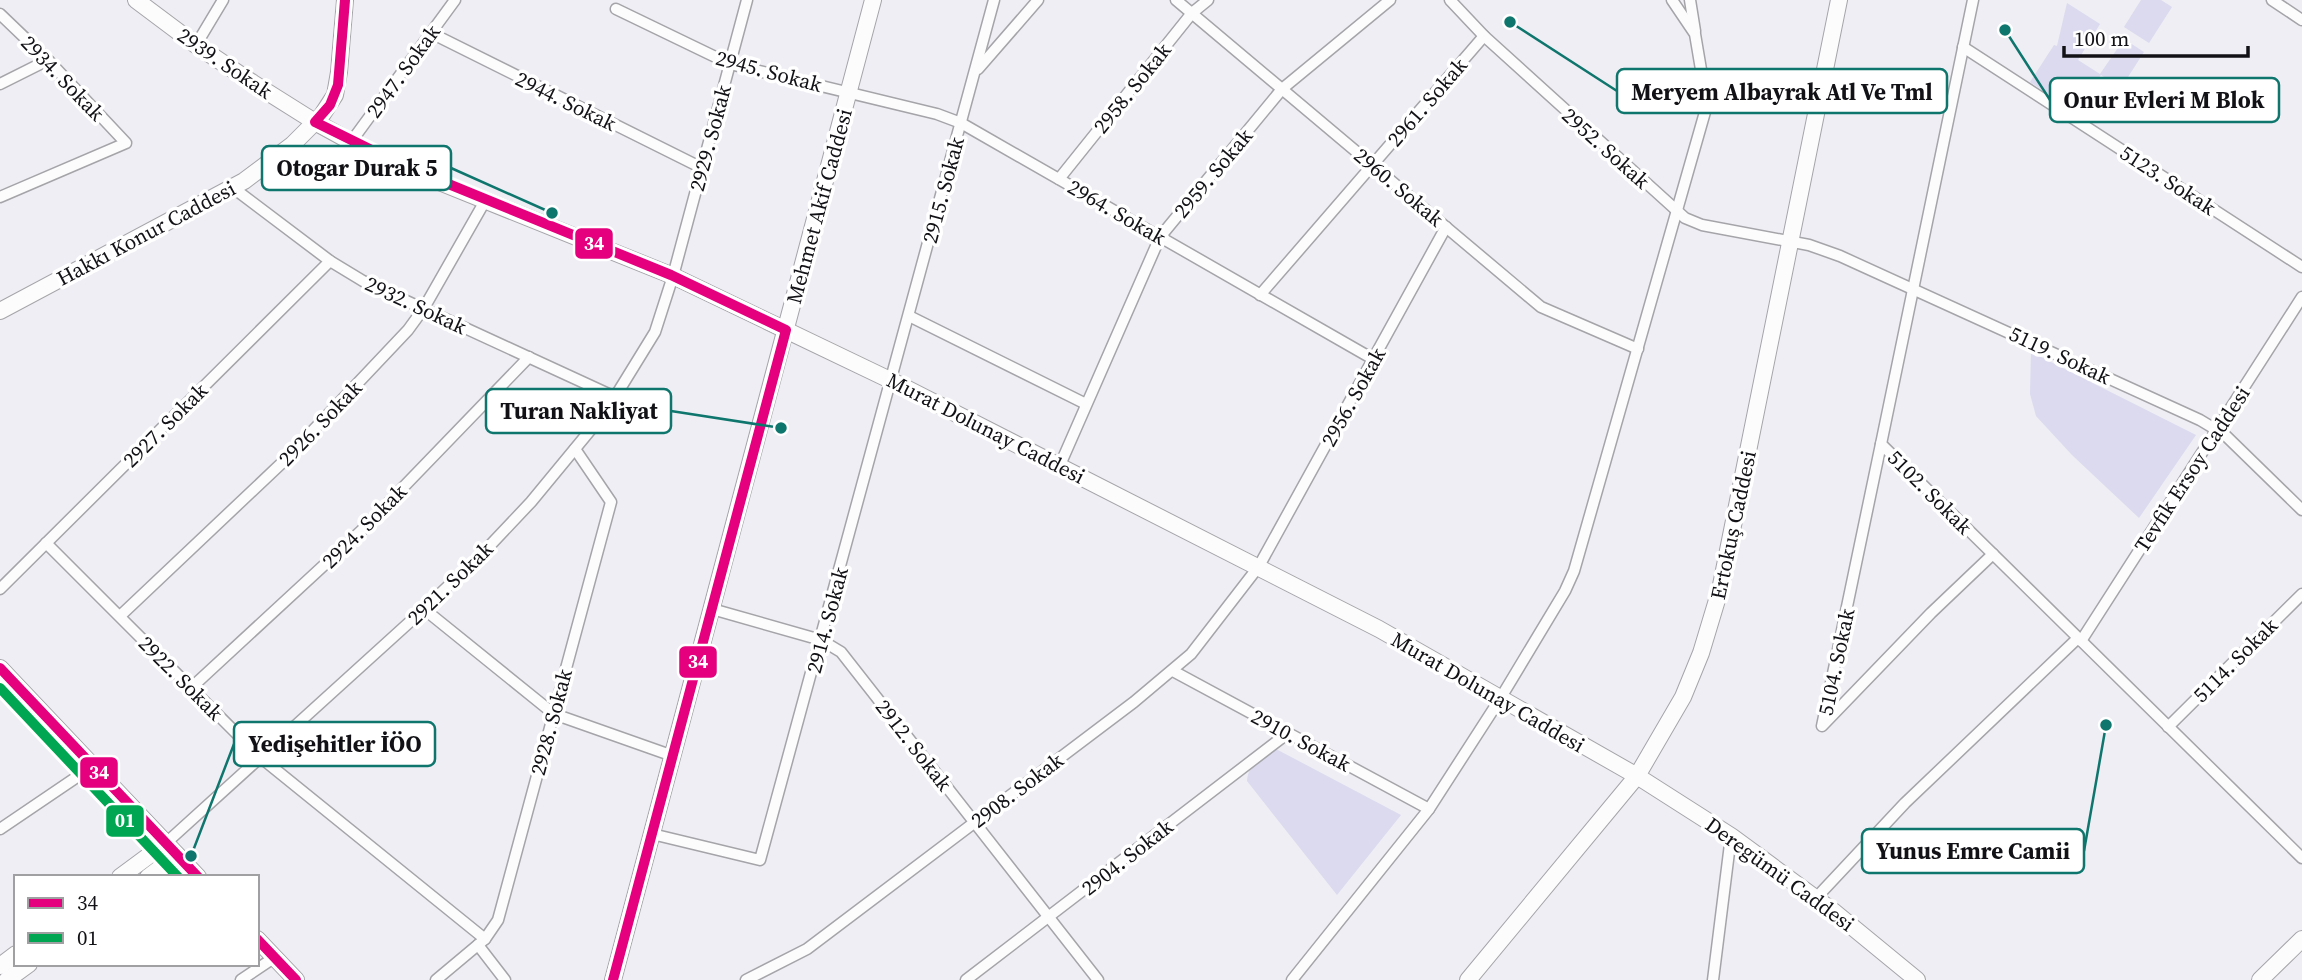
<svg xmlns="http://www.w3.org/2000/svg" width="2302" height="980" font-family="'Source Serif 4',serif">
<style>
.green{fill:#dbdaef}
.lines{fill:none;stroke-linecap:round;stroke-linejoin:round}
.street-casing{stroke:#a5a5a9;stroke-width:13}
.secondary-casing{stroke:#a5a5a9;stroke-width:18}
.street{stroke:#fcfcfd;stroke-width:10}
.secondary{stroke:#fcfcfd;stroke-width:16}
.bus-1-casing{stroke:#fff;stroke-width:16}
.bus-2-casing{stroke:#fff;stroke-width:16}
.bus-1{stroke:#e5007d;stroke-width:10}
.bus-2{stroke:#00a651;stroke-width:10}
.labels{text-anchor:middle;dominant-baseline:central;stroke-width:7;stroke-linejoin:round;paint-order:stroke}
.street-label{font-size:21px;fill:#121216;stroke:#fff}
.leader{fill:none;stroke:#0f766e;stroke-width:2.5}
.callout-dot{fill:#0f766e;stroke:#fff;stroke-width:2.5}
.callout{fill:#fff;stroke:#0f766e;stroke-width:2.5}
.callout-label{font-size:23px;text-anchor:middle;font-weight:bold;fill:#121216}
.line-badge{stroke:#fff;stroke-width:2.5}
.badge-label{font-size:19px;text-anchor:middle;font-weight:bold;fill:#fff}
</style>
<rect width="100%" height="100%" fill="#eeeef4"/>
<g class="green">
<polygon points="2141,0 2161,0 2172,7 2149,43 2124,27"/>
<polygon points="2067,3 2100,24 2078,60 2100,74 2124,39 2144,52 2121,88 2101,75 2077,113 2030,82 2054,45 2057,46"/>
<polygon points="2031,352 2196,435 2139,518 2072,455 2036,416 2030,394"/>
<path d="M1276,749L1401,815L1337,895L1247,781C1248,764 1262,757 1276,749Z"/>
</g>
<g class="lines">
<g class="street-casing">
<g id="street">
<polyline points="1176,0 1541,307 1638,349"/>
<polyline points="1450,0 1484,36 1685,218 1702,225 1809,245 1840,256 2200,420 2225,435 2302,510"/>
<polyline points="1690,0 1695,31"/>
<polyline points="1973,0 1881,444 2302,858"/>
<polyline points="2272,0 2302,20"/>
<polyline points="616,9 730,64 937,114 961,123 1373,359"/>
<polyline points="0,14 48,60 126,143 0,197"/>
<polyline points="431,33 702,168"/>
<polyline points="196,45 223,0"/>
<polyline points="1963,47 2302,267"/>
<polyline points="978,69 1038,0"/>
<polyline points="0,84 48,60"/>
<polyline points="351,142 455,0"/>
<polyline points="1059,179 1192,13 1208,0"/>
<polyline points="232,187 330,261 363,281 615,397"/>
<polyline points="1260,295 1484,36"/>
<polyline points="909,316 1086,404"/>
<polyline points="1881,444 1822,726 1931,613 1993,554"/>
<polyline points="1060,465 1160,237 1282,89 1390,0"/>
<polyline points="46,543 260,757 485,939"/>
<polyline points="0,589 330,261"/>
<polyline points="424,609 554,714 673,756"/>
<polyline points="712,609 821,640 841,652 1098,980"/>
<polyline points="120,616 286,459 408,330 424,308 485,201"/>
<polyline points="2081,641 2302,297"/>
<polyline points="1173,671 1429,809"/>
<polyline points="191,688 361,531 529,357"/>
<polyline points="2168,727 2302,594"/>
<polyline points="0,829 93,766"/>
<polyline points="652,834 760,860 994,0"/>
<polyline points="166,843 424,609 480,556 531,502 597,422 615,397 655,332 673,276 747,0"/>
<polyline points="1816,898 1905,803 2078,638"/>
<polyline points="478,945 505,980"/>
<polyline points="241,980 275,957"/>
<polyline points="436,980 485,939 498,920 611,502 575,449"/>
<polyline points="746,980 807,949 1134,702 1191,654 1259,566 1446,227"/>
<polyline points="966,980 1288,733"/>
<polyline points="1292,980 1429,809 1500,699 1565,591 1574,571 1707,105 1695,34 1672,0"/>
<polyline points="1713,980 1731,836"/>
</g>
</g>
<g class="secondary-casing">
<g id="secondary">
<polyline points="136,0 196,45 253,83 315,122 366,150 412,171 673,276 892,381 1379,629 1637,776 1731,836 1833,911 1917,980"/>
<polyline points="0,311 244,181 292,145 322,115 335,95 339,72 345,0"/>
<polyline points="0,668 198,877"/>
<polyline points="120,877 166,843"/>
<polyline points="148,877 177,855"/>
<polyline points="257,939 296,980"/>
<polyline points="0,966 16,954"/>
<polyline points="7,980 29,964"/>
<polyline points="613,980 873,0"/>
<polyline points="1468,980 1637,776 1683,697 1701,653 1720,590 1839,0"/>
<polyline points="2260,980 2302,939"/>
</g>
</g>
<use href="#street" class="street"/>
<use href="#secondary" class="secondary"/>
<g class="bus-1-casing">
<g id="bus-1">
<polyline points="345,0 338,85 330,105 315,122 402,165 671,275 786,330 613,980"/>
<polyline points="0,668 198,877"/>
<polyline points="257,939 296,980"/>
</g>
</g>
<g class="bus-2-casing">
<polyline id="bus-2" points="0,688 178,877"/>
</g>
<use href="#bus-1" class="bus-1"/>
<use href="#bus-2" class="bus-2"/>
</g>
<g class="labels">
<g class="street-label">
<text transform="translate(225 63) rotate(34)">2939. Sokak</text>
<text transform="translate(403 71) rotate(-54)">2947. Sokak</text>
<text transform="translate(769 71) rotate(15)">2945. Sokak</text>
<text transform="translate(63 78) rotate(46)">2934. Sokak</text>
<text transform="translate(1132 88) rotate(-51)">2958. Sokak</text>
<text transform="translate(566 101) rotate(26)">2944. Sokak</text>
<text transform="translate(1427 102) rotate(-49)">2961. Sokak</text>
<text transform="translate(710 138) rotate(-75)">2929. Sokak</text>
<text transform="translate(1606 148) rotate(42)">2952. Sokak</text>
<text transform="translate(1213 173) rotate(-50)">2959. Sokak</text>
<text transform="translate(2168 180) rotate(33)">5123. Sokak</text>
<text transform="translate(1399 187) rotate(40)">2960. Sokak</text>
<text transform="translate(943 190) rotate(-75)">2915. Sokak</text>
<text transform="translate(819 206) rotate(-75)">Mehmet Akif Caddesi</text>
<text transform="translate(1117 212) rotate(30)">2964. Sokak</text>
<text transform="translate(146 233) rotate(-28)">Hakkı Konur Caddesi</text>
<text transform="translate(416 305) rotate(25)">2932. Sokak</text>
<text transform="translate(2060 355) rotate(25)">5119. Sokak</text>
<text transform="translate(1353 397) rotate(-61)">2956. Sokak</text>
<text transform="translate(320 423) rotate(-46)">2926. Sokak</text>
<text transform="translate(165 425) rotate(-45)">2927. Sokak</text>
<text transform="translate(986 428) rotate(27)">Murat Dolunay Caddesi</text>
<text transform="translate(2192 469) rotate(-57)">Tevfik Ersoy Caddesi</text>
<text transform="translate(1930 492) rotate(45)">5102. Sokak</text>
<text transform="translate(1733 525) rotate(-78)">Ertokuş Caddesi</text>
<text transform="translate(364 526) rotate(-45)">2924. Sokak</text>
<text transform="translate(450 583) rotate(-44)">2921. Sokak</text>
<text transform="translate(827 620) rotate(-75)">2914. Sokak</text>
<text transform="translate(2235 660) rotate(-45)">5114. Sokak</text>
<text transform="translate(1836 662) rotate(-78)">5104. Sokak</text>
<text transform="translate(181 678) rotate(45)">2922. Sokak</text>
<text transform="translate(1488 692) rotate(30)">Murat Dolunay Caddesi</text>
<text transform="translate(551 722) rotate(-75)">2928. Sokak</text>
<text transform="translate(1301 740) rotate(28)">2910. Sokak</text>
<text transform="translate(914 745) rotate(52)">2912. Sokak</text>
<text transform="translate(1017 790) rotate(-37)">2908. Sokak</text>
<text transform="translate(1127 857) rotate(-38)">2904. Sokak</text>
<text transform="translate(1780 874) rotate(36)">Deregümü Caddesi</text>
</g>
</g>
<path class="leader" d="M1510 22L1617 91M2005 30L2050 100M552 213L451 168M781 428L671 411M191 856L234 744M2106 725L2084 851"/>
<g class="callout-dot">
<circle cx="1510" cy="22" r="7"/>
<circle cx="2005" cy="30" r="7"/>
<circle cx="552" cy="213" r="7"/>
<circle cx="781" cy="428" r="7"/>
<circle cx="191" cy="856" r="7"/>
<circle cx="2106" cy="725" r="7"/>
</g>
<g class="callout">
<rect x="1617" y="69" width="330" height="44" rx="7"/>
<rect x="2050" y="78" width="229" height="44" rx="7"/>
<rect x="262" y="146" width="189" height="44" rx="7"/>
<rect x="486" y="389" width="185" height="44" rx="7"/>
<rect x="234" y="722" width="201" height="44" rx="7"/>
<rect x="1862" y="829" width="222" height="44" rx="7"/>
</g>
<g class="callout-label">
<text x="1782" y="100">Meryem Albayrak Atl Ve Tml</text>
<text x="2164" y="108">Onur Evleri M Blok</text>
<text x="357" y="176">Otogar Durak 5</text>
<text x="579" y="419">Turan Nakliyat</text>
<text x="335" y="752">Yedişehitler İÖO</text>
<text x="1973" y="859">Yunus Emre Camii</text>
</g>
<g class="line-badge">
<rect x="574" y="227" width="40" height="33" rx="7" fill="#e5007d"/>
<rect x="678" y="645" width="40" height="34" rx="7" fill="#e5007d"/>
<rect x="79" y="756" width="40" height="33" rx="7" fill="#e5007d"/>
<rect x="105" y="804" width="40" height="34" rx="7" fill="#00a651"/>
</g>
<g class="badge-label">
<text x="594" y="250">34</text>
<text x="698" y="668">34</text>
<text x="99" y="779">34</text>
<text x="125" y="827">01</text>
</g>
<rect x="14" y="875" width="245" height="91" fill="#ffffff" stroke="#a0a0a2" stroke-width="2"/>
<rect x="28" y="898" width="35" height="10" fill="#e5007d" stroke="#a0a0a2" stroke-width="2"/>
<text x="77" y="910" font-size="21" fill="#121216">34</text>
<rect x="28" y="933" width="35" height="10" fill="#00a651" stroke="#a0a0a2" stroke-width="2"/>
<text x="77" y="945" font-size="21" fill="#121216">01</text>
<path d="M2064 46v10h184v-10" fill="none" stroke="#121216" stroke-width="3.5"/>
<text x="2074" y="46" font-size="21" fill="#121216" stroke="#ffffff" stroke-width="5" paint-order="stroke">100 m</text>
</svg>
